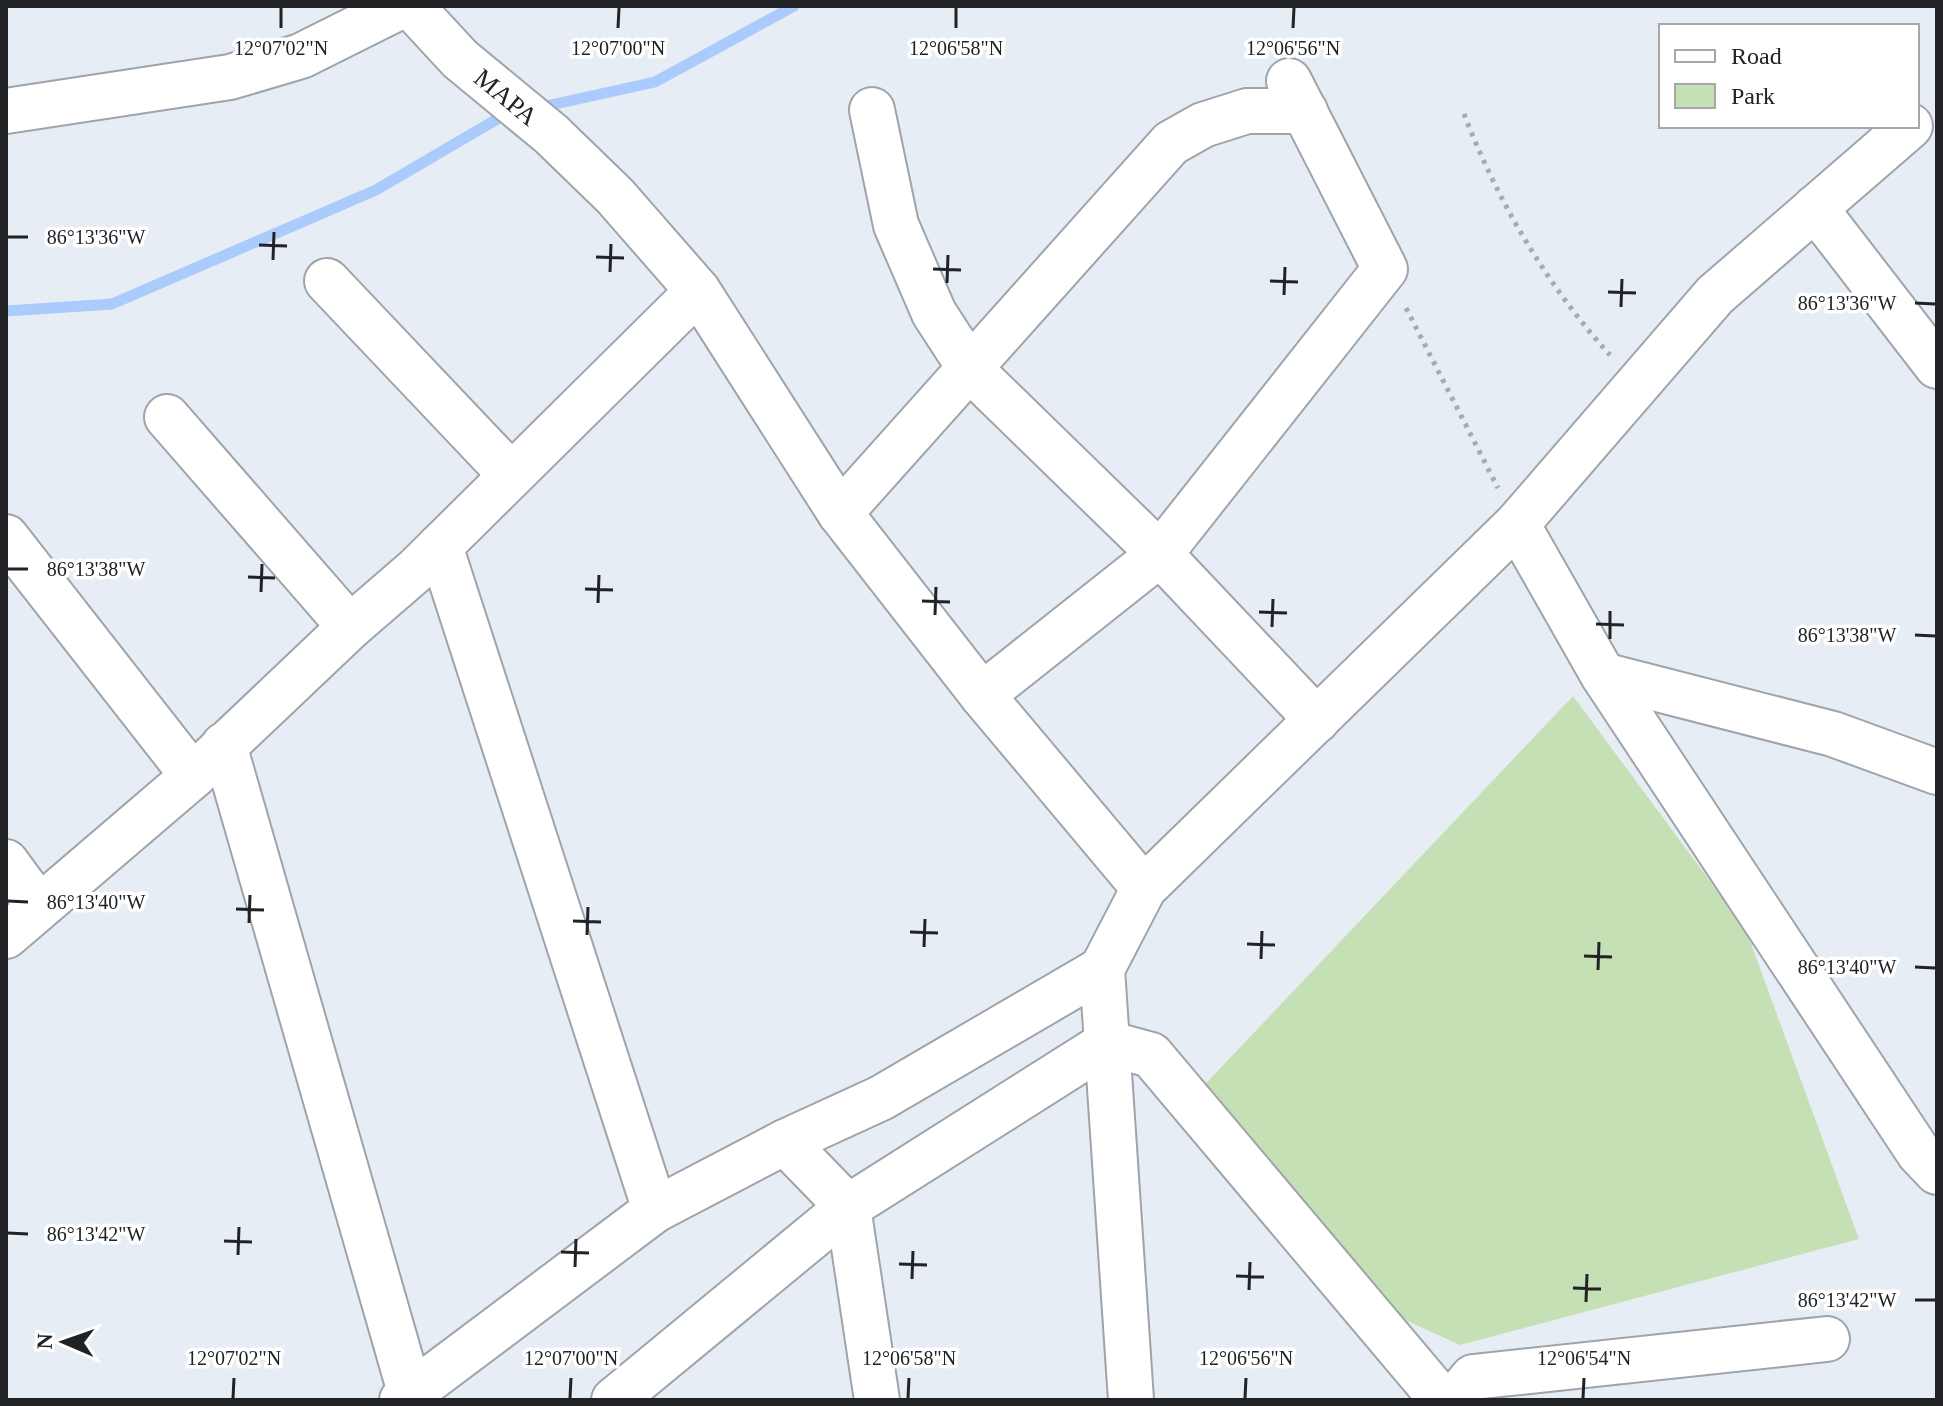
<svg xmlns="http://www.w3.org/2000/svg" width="1943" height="1406" font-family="'Times New Roman',serif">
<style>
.green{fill:#c6e0b5}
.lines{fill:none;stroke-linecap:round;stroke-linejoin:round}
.stream{stroke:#aacbfc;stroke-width:11}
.minor-casing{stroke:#9ea4aa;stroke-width:48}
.path{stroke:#a6abb1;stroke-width:5;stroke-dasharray:4 6;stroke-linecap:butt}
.minor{stroke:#fff;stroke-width:44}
.ticks{fill:none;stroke:#202225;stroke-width:3}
.labels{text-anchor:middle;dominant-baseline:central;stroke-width:7;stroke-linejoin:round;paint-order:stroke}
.street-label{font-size:26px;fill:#202225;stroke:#fff}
.ticks-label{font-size:20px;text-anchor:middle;fill:#202225;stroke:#fff;stroke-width:7;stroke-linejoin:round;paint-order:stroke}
</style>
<rect width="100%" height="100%" fill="#e7edf4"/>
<polygon class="green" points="1573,696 1746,930 1859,1239 1460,1345 1366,1302 1193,1097"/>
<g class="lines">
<g class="stream">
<polyline points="537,108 655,82 794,6"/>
<polyline points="6,311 112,304 376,190 504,115 512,114"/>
</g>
<g class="minor-casing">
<g id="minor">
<path id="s1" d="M411,6L460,59L551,134L615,196L698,291L840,513L982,695L1144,888"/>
<polyline points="872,110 896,225 934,313 971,370 1160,554 1317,720"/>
<polyline points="6,111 230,77 301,56 401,6"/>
<polyline points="1815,208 1937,366"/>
<polyline points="327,281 511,475"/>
<polyline points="167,417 350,627"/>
<polyline points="840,513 1171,143 1203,125 1247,111 1305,111"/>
<polyline points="1517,524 1603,675 1919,1153 1937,1172"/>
<polyline points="6,537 193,776"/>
<polyline points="440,546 655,1210"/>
<polyline points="1603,675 1833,734 1937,772"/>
<polyline points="982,695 1160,554 1385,269 1289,81"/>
<polyline points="224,745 410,1392"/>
<polyline points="6,862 39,907"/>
<polyline points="6,936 193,776 350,627 416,570 698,291"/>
<polyline points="785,1142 848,1207 877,1400"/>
<polyline points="402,1400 655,1210 785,1142 881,1098 1102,969"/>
<polyline points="614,1400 848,1207 1107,1043 1151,1055 1442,1400"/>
<polyline points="1131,1400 1102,969 1144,888 1517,524 1715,295 1910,126"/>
<polyline points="1454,1400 1473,1377 1827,1339"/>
</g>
</g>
<g class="path">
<path d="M1464,114C1497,200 1547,286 1610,355"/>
<polyline points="1406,308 1498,488"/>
</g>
<use href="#minor" class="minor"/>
</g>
<path class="ticks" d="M281,28V8M618,28L619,8M956,28V8M1293,28L1294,8M8,237H28M259,245L287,246M596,257L624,258M273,260L274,232M933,269L961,270M610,272L611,244M1270,281L1298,282M947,283L948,255M1608,292L1636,293M1284,295L1285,267M1915,303L1935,304M1621,307L1622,279M8,569H28M248,577L275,578M585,589L613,590M261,592L262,564M922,601L950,602M598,603L599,575M1259,612L1287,613M935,615L936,587M1596,624L1624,625M1272,627L1273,599M1915,635L1935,636M1610,639V611M8,901L28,902M236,909L264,910M573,921L601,922M249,923L250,895M910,932L938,933M587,935L588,907M1247,944L1275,945M924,947L925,919M1584,956L1612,957M1261,959L1262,931M1915,967L1935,968M1598,970L1599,942M8,1233L28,1234M224,1241L252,1242M561,1252L589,1253M238,1255L239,1227M899,1264L927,1265M575,1267L576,1239M1236,1276L1264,1277M912,1279L913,1251M1573,1288L1601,1289M1249,1290L1250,1262M1915,1300H1935M1586,1302L1587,1274M233,1398L234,1378M570,1398L571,1378M908,1398L909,1378M1245,1398L1246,1378M1583,1398L1584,1378"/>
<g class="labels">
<g class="street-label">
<text stroke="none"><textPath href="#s1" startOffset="132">MAPA</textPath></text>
</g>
</g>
<g class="ticks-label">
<text x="281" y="55">12°07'02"N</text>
<text x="618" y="55">12°07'00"N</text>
<text x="956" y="55">12°06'58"N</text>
<text x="1293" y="55">12°06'56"N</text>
<text x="96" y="244">86°13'36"W</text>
<text x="1847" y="310">86°13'36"W</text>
<text x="96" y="576">86°13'38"W</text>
<text x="1847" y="642">86°13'38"W</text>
<text x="96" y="909">86°13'40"W</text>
<text x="1847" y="974">86°13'40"W</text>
<text x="96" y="1241">86°13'42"W</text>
<text x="1847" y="1307">86°13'42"W</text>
<text x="234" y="1365">12°07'02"N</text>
<text x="571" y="1365">12°07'00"N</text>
<text x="909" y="1365">12°06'58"N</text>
<text x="1246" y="1365">12°06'56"N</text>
<text x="1584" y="1365">12°06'54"N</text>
</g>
<rect width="1943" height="1406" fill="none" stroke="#202225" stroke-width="16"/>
<rect x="1659" y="24" width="260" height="104" fill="#ffffff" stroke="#a6a7a8" stroke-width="2"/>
<rect x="1675" y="50" width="40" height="12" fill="#ffffff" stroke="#a6a7a8" stroke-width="2"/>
<text x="1731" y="64" font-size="24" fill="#202225">Road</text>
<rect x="1675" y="84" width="40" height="24" fill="#c6e0b5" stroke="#a6a7a8" stroke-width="2"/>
<text x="1731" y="104" font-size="24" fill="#202225">Park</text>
<g transform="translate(64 1342) rotate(272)" stroke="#ffffff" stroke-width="6" paint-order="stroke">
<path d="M0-6L14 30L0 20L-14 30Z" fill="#202225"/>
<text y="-12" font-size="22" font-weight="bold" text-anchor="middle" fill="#202225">N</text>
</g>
</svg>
